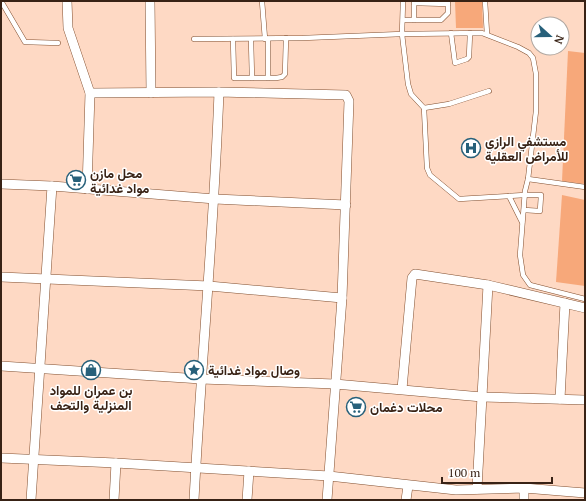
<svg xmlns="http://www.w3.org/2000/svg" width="586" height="501" font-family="'PT Serif',Vazirmatn,serif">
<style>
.green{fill:#f7a87a}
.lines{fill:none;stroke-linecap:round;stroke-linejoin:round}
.service-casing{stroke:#824f2f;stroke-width:5.5}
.minor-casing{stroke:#824f2f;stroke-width:10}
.service{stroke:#fff;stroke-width:4.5}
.minor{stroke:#fff;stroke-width:9}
.labels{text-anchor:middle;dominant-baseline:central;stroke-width:3;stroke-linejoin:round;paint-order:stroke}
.poi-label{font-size:13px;font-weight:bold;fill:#382215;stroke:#fff;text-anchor:start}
</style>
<rect width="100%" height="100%" fill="#fed9c4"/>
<g class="green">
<polygon points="455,1 482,1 483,28 456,28"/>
<polygon points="568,51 585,53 585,184 562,181"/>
<polygon points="562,195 585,200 585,286 556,282"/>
</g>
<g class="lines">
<g class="service-casing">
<g id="service">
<polyline points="1,1 25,42 58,43"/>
<polyline points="262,1 265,39"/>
<polyline points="403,1 402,34 408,84 411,94 424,108 427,168 430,175 459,199 525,195 541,195 540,211 524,210"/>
<polyline points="485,1 487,34"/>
<polyline points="414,3 448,4"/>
<polyline points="403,20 441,20 448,13 448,1"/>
<polyline points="414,20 414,1"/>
<polyline points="451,33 455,63 467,59 469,57 470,33"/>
<polyline points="194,39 303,38 402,34 482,33 518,47 529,53 533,58 536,74 536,111 528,179 525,191 520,255 523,275 530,285 585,299"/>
<polyline points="233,39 234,78 276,78 282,77 285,74 286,38"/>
<polyline points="251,40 252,78"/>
<polyline points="268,78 268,39"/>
<polyline points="424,108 449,104 489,91"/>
<polyline points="528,179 585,187"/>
<polyline points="509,196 522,222"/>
</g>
</g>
<g class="minor-casing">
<g id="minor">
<polyline points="67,1 68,28 90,93 87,189"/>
<polyline points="150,1 151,93"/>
<polyline points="90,93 219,92 346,95 349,101 342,298 327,500"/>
<polyline points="1,184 52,186 31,500"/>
<polyline points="52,186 215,199 346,205"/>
<polyline points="1,277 209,286 342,298"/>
<polyline points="1,366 201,379 335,384 482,397 585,400"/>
<polyline points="402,389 412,278 415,274 488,285 585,308"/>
<polyline points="560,399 565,303"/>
<polyline points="1,458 116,463 329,476 456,490 524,488 585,493"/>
<polyline points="477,489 488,285"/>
<polyline points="114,500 116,463"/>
<path d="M194,500C201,364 214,229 219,92"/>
<polyline points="247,500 249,471"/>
<polyline points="406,500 408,486"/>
<polyline points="524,500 524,488"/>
</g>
</g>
<use href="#service" class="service"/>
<use href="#minor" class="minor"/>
</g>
<defs>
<g id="hospital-ring" transform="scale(1)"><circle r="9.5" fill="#fff" stroke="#27607a" stroke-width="1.5"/><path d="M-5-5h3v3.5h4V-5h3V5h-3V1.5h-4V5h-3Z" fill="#27607a"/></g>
<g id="supermarket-ring" transform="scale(1)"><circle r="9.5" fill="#fff" stroke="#27607a" stroke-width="1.5"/><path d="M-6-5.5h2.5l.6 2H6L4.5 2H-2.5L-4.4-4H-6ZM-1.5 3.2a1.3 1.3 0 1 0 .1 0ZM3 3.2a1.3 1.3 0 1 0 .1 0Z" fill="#27607a"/></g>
<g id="shop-ring" transform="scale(1)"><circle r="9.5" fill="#fff" stroke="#27607a" stroke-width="1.5"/><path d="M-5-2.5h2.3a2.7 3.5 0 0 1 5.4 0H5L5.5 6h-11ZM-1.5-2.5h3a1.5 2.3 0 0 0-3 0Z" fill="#27607a"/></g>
<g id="sight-ring" transform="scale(1)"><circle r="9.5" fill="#fff" stroke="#27607a" stroke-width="1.5"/><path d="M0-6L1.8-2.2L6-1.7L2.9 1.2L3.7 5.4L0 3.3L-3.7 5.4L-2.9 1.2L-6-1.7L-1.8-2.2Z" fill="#27607a"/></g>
</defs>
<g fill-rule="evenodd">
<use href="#hospital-ring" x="471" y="148"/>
<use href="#supermarket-ring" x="76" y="180"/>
<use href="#shop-ring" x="91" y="370"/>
<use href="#sight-ring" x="194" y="370"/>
<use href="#supermarket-ring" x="356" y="407"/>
</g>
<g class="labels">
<g class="poi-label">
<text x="485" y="141">مستشفي الرازي<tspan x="485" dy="15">للأمراض العقلية</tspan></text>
<text x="90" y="173">محل مازن<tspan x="90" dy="15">مواد غدائية</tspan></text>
<text x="208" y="370">وصال مواد غدائية</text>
<text x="91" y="390" text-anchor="middle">بن عمران للمواد<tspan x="91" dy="15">المنزلية والتحف</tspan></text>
<text x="370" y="407">محلات دغمان</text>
</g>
</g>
<rect width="586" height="501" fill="none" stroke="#382215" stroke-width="4"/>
<g transform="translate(550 36) rotate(111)"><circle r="19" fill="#ffffff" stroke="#afa7a1"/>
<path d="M0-3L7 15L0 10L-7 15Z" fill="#27607a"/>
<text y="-6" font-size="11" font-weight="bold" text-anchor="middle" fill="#382215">N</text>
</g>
<path d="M442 477v6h110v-6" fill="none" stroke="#382215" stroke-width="2"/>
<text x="448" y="477" font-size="12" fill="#382215" stroke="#ffffff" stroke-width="3" paint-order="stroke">100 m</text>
</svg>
